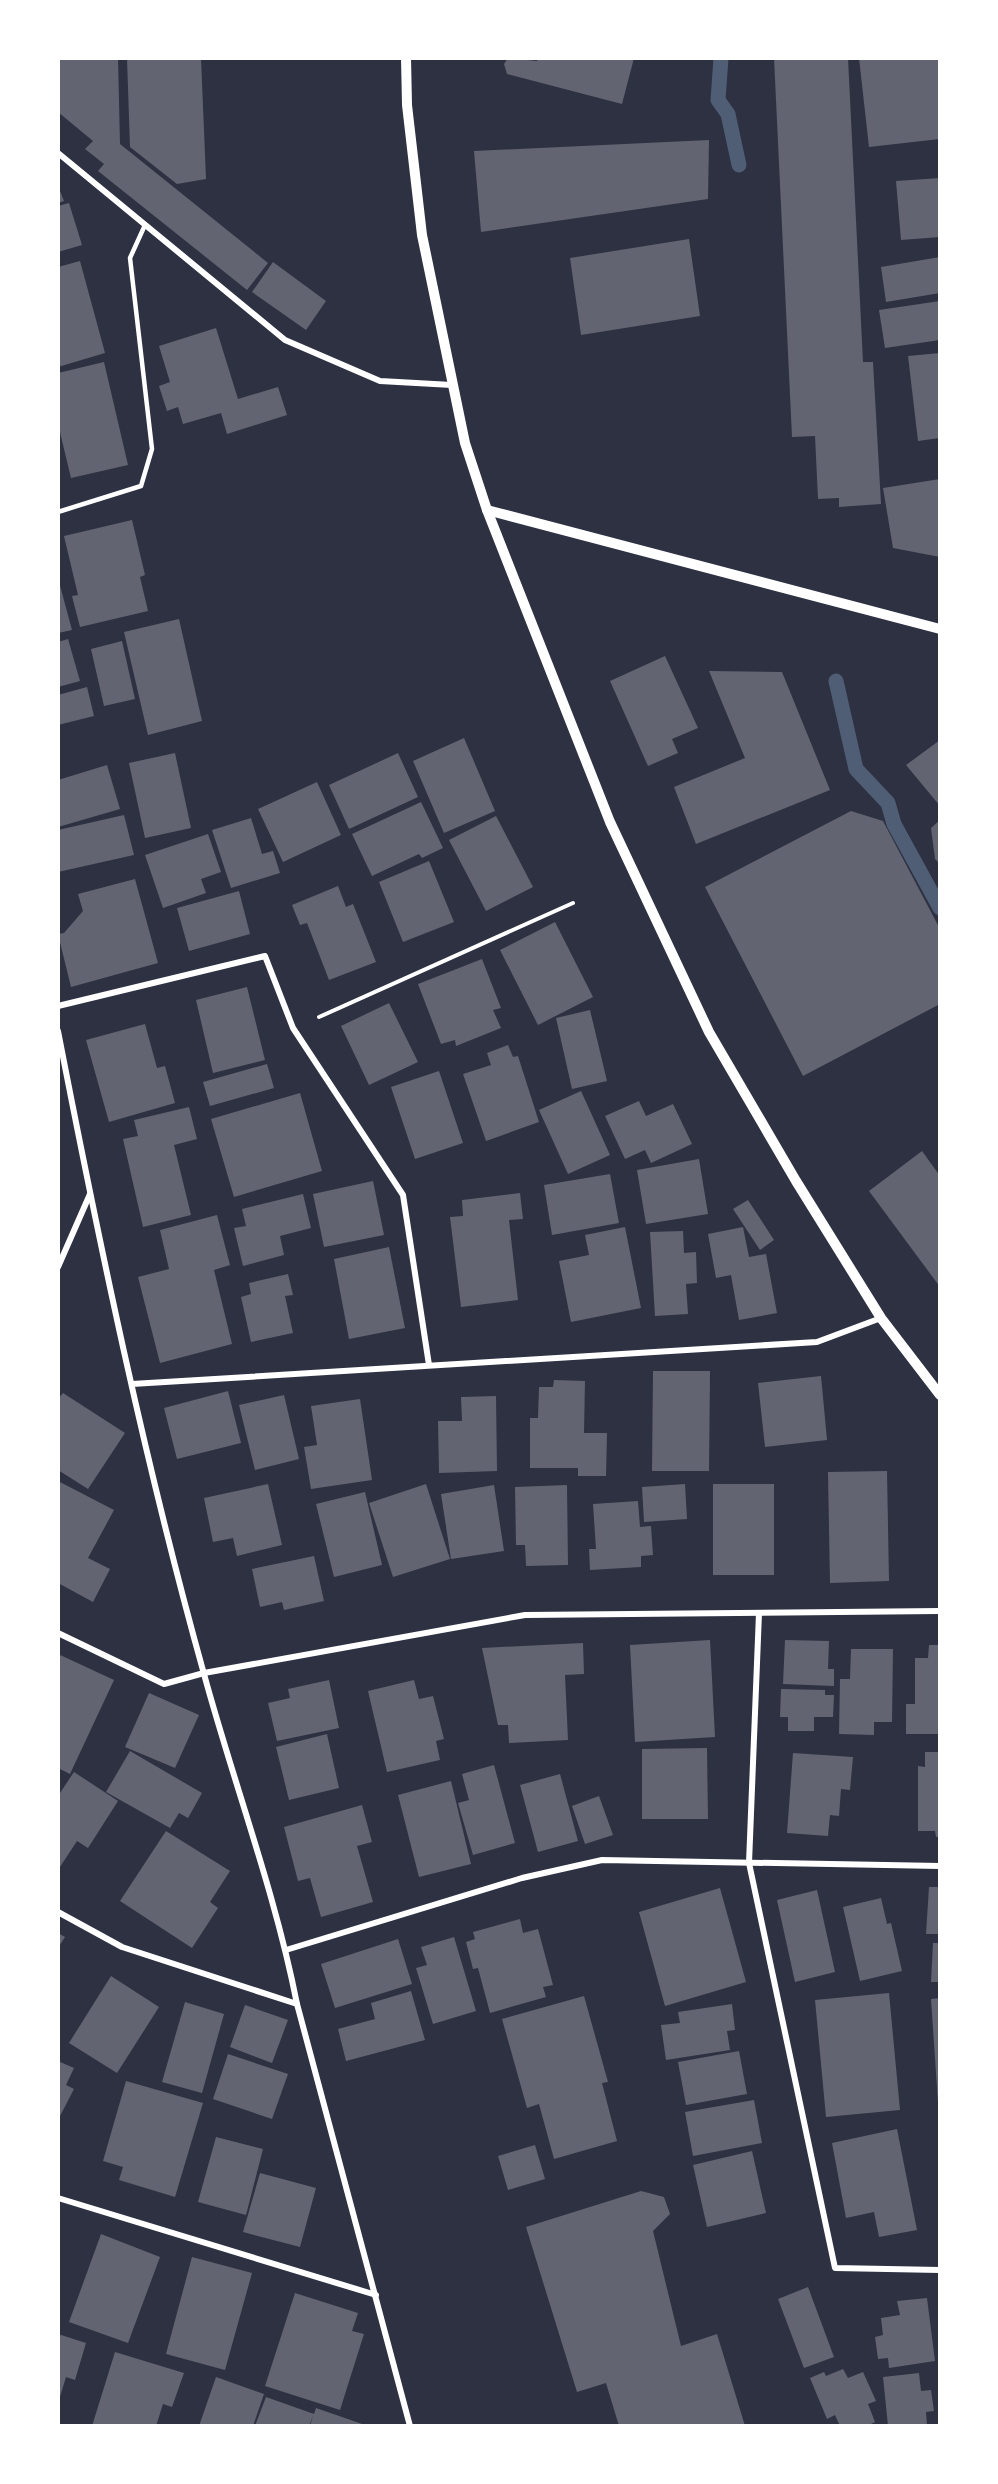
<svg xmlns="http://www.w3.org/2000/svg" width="998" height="2484" font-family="'DM Sans',sans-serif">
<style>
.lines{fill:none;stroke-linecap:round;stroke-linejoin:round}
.stream{stroke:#4f5d75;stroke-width:15}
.building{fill:#626471}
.path{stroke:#fff;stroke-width:4}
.service{stroke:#fff;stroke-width:4.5}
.minor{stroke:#fff;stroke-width:6}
.tertiary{stroke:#fff;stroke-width:10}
</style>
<rect width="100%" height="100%" fill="#2d3142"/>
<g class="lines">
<g class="stream">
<polyline points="721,58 718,100 728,114 739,165"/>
<polyline points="836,681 856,769 888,803 894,824 940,908"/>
</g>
</g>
<g class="building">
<polygon points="58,58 118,58 120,144 268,263 247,290 98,171 104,164 85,149 93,141 58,112"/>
<polygon points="127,58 201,58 206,179 177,184 130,147"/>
<polygon points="508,58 537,61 538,58 634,58 622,104 507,74 504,64"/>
<polygon points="774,58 848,58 863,362 873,362 881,504 839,507 839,498 818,499 815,436 792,437"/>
<polygon points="859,58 939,58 940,139 869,147"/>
<polygon points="709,140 708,199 481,232 474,151"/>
<polygon points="940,178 940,237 901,240 896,181"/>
<polygon points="58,186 64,201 58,203"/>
<polygon points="69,203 82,245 58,252 58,206"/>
<polygon points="689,239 700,316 581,335 570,258"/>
<polygon points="940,257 940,293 886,302 881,267"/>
<polygon points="80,261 105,353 58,367 58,267"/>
<polygon points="273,262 326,301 306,330 252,292"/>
<polygon points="940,301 940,340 885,348 879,310"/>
<polygon points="216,328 238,399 278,387 287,415 227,434 221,413 183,424 178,407 167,411 159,386 170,382 159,346"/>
<polygon points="940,353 940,438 918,441 908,356"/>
<polygon points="104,362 128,465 71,478 58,424 58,373"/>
<polygon points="940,479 940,557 893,548 883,488"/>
<polygon points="132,520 145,575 140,577 148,611 80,627 72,596 78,595 64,536"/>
<polygon points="58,578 72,630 58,633"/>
<polygon points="179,619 202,721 148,735 124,632"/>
<polygon points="68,639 80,681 58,687 58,642"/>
<polygon points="122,641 135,699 104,706 91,649"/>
<polygon points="665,656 698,728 672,739 678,753 648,766 610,681"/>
<polygon points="709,671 782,672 830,790 696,844 674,787 745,758"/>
<polygon points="87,687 94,716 58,725 58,695"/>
<polygon points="464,738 495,811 444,833 413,761"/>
<polygon points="940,740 940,806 906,765"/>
<polygon points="175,753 191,828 145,838 129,763"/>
<polygon points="398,753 418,797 349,829 329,785"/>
<polygon points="107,765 120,809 58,827 58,780"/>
<polygon points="317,782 341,835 283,862 258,809"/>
<polygon points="421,802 443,848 422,858 419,854 372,876 352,834"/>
<polygon points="851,811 883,821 940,929 940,1004 803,1076 705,887"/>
<polygon points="124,815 134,855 58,872 58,830"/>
<polygon points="496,816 533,887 486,911 449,840"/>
<polygon points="251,818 262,854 273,851 280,873 231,888 212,830"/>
<polygon points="940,820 940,864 935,859 931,828"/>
<polygon points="208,834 221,872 201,879 206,893 163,908 145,855"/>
<polygon points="429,861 454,922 403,942 379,882"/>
<polygon points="135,879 158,963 71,987 58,934 64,933 83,911 78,894"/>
<polygon points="338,886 346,907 353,904 376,962 329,980 307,923 300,925 292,905"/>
<polygon points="239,891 250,934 189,951 177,908"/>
<polygon points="555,922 593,997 538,1025 500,950"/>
<polygon points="482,959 501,1008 493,1010 501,1028 456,1046 455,1040 441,1044 418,984"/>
<polygon points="247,987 265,1060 213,1073 196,1000"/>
<polygon points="389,1003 418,1062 369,1085 341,1026"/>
<polygon points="590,1010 607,1081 572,1089 556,1018"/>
<polygon points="145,1024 157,1068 165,1066 175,1103 109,1122 86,1040"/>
<polygon points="508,1045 513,1057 518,1056 539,1122 486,1141 463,1074 491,1065 487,1053"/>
<polygon points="267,1064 274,1088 210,1106 203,1082"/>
<polygon points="439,1071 463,1143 415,1159 391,1087"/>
<polygon points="581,1091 610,1155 568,1174 539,1110"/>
<polygon points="300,1093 322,1171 234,1197 211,1119"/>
<polygon points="639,1101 646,1116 673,1104 692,1144 651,1163 645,1150 625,1159 605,1116"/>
<polygon points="189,1107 197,1139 174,1145 191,1215 143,1227 123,1139 138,1136 134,1120"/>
<polygon points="922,1151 940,1176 940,1287 869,1191"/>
<polygon points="699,1159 708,1214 646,1224 637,1170"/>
<polygon points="610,1174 619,1223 552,1235 544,1185"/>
<polygon points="373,1181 384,1235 324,1247 313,1194"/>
<polygon points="520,1193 523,1219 509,1220 518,1300 461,1307 450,1217 463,1216 462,1200"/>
<polygon points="303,1194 311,1228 280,1236 284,1255 243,1266 234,1228 246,1226 242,1209"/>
<polygon points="748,1200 774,1240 760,1250 733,1209"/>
<polygon points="217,1215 230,1265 214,1270 232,1344 160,1363 138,1277 169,1269 160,1230"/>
<polygon points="625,1227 641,1308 571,1322 559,1261 589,1255 585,1235"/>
<polygon points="743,1227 749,1257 766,1254 777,1313 739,1320 731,1275 716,1278 708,1234"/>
<polygon points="683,1231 684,1253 696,1252 697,1283 686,1284 688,1314 655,1316 650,1232"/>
<polygon points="389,1247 405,1328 349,1339 334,1259"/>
<polygon points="288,1274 293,1295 285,1296 293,1333 251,1342 241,1297 251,1294 249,1283"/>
<polygon points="653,1371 710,1371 709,1471 652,1471"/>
<polygon points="821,1376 827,1440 765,1447 758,1383"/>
<polygon points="554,1380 585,1381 584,1433 607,1433 606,1476 578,1476 578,1468 530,1468 530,1418 538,1418 539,1387 553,1387"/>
<polygon points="228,1391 241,1443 177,1459 164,1408"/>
<polygon points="63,1393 125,1433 88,1489 58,1470 58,1399"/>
<polygon points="284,1395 299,1459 255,1470 239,1405"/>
<polygon points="496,1396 497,1471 439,1473 438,1421 462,1421 461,1397"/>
<polygon points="360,1399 372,1480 311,1489 304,1447 317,1445 311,1406"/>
<polygon points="887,1471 889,1581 830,1583 828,1472"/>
<polygon points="58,1481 114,1510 88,1558 110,1569 93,1602 58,1583"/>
<polygon points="268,1484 282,1545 237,1556 233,1538 213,1542 204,1498"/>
<polygon points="426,1484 450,1559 393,1577 369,1503"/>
<polygon points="685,1484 687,1519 644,1522 642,1487"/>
<rect x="713" y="1484" width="61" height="91"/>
<polygon points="494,1485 504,1551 451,1559 441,1494"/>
<polygon points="567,1485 568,1565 526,1566 525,1545 516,1545 515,1487"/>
<polygon points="365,1492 382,1565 334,1577 316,1504"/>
<polygon points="638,1501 640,1527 651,1526 653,1555 641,1556 641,1567 590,1570 589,1549 596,1549 593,1504"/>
<polygon points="314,1556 324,1601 284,1610 282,1602 260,1607 252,1569"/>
<polygon points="710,1640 715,1737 635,1742 630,1645"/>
<polygon points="785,1640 829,1641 828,1669 834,1669 834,1686 783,1684"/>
<polygon points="583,1643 584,1674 565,1675 568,1740 509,1743 508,1725 498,1725 482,1648"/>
<polygon points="929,1645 940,1645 940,1734 906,1734 906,1704 915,1704 915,1658 928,1658"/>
<polygon points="851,1649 893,1649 892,1722 874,1722 874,1735 839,1734 840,1679 850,1679"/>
<polygon points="58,1654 114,1680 70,1774 58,1768"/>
<polygon points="329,1680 339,1728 277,1741 268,1703 290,1698 288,1689"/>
<polygon points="414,1680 419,1699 433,1696 444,1739 436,1741 440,1760 387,1772 368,1691"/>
<polygon points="781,1689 825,1690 825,1695 834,1695 833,1717 814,1717 814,1731 788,1731 788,1717 780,1717"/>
<polygon points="149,1693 199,1715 175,1768 125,1747"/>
<polygon points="327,1734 339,1788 289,1800 276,1747"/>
<polygon points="707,1748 708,1819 642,1819 642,1749"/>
<polygon points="130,1751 202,1793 188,1818 179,1813 170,1828 106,1792"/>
<polygon points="925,1752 940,1752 940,1837 936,1837 935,1831 918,1831 918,1766 925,1767"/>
<polygon points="793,1753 853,1757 850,1790 841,1789 839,1816 830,1815 828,1836 787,1833"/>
<polygon points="494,1765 515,1843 473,1855 458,1803 469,1800 462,1774"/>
<polygon points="74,1772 118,1801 88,1848 77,1841 58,1870 58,1796"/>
<polygon points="560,1774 578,1841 538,1852 520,1785"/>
<polygon points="451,1781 471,1864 419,1877 398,1795"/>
<polygon points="599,1796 613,1835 585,1844 572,1806"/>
<polygon points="362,1805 372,1842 357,1846 373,1902 321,1917 310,1878 298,1881 284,1827"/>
<polygon points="166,1831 230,1871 210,1902 218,1908 192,1948 120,1901"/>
<polygon points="929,1887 940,1887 940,1934 926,1934"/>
<polygon points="720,1888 746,1982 665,2006 639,1912"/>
<polygon points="817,1890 835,1972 795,1982 777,1900"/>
<polygon points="881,1898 887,1924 891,1923 902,1971 860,1981 843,1907"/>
<polygon points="520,1919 523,1933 538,1929 553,1985 543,1987 546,1997 490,2013 478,1968 473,1969 466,1942 475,1939 473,1932"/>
<polygon points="58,1933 65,1937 58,1948"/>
<polygon points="454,1937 476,2011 433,2024 416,1968 427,1965 421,1947"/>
<polygon points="398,1939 412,1984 335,2008 321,1964"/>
<polygon points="933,1943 940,1943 940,1982 931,1982"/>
<polygon points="111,1976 159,2007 117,2073 69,2043"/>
<polygon points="411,1991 425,2040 346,2061 338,2029 375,2019 371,2003"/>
<polygon points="889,1993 900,2110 826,2117 815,2000"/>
<polygon points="584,1996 608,2082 602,2083 617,2141 554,2159 539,2104 527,2108 502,2019"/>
<polygon points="940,1998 940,2103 938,2103 931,1999"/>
<polygon points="185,2002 224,2014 202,2093 162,2082"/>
<polygon points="732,2004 735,2030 727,2031 730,2050 666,2060 661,2025 680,2023 678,2012"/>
<polygon points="245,2005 288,2020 272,2063 230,2047"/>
<polygon points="739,2051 747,2094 686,2105 678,2062"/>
<polygon points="228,2054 288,2074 272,2119 213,2099"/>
<polygon points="58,2061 74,2068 66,2085 74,2089 58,2120"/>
<polygon points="126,2081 203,2103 175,2197 119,2180 123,2167 103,2161"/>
<polygon points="754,2100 762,2143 693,2156 685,2112"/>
<polygon points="897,2129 917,2230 879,2237 874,2212 846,2218 832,2143"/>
<polygon points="216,2137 263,2149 246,2215 198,2202"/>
<polygon points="535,2145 545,2179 508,2190 498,2156"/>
<polygon points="752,2151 766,2213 707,2227 693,2165"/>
<polygon points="260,2173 316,2188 300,2247 243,2232"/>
<polygon points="641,2191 664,2197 670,2214 653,2231 681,2346 717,2334 745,2426 619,2426 606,2383 577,2392 526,2227"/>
<polygon points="101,2234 160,2257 128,2343 69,2322"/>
<polygon points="192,2257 252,2273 225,2370 166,2354"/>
<polygon points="808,2287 834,2357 804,2368 778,2299"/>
<polygon points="295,2293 358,2313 352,2331 364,2334 340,2410 265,2386"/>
<polygon points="927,2298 935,2361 889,2368 888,2358 878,2359 875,2337 883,2335 881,2318 900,2315 897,2301"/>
<polygon points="58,2334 86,2343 75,2380 66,2377 59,2400"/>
<polygon points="115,2352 184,2373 172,2407 163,2404 156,2426 92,2426"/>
<polygon points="843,2369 848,2378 863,2372 876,2401 868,2404 875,2422 867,2426 840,2426 835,2415 827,2419 810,2378 824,2372 826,2376"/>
<polygon points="919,2373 921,2391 931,2390 934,2411 926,2412 927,2426 888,2426 883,2377"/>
<polygon points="216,2377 264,2394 253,2426 199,2426"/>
<polygon points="266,2397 314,2414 316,2408 368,2426 310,2426 313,2416 309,2426 255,2426"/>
</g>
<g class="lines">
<polyline class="path" points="319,1017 573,903"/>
<polyline class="service" points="58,512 141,486 152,449 130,258 145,225"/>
<g class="minor">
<polyline points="58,153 285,340 380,381 452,385"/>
<polyline points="58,1006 265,956 293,1028 403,1195 429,1365"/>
<path d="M58,1031C100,1247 145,1463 204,1674C234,1784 275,1892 297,2004L410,2426"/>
<polyline points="58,1267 90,1194"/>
<polyline points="132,1384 817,1342 881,1318"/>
<polyline points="759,1613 749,1863 835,2268 940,2270"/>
<polyline points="58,1633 164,1684 204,1673 525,1615 940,1611"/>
<polyline points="58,1912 122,1947 297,2004"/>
<polyline points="286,1950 522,1878 602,1860 940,1866"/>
<polyline points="58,2198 376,2295"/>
</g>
<g class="tertiary">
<polyline points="406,58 407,105 422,235 465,443 487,510 610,822 709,1032 796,1181 881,1318 940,1395"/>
<polyline points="487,510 940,629"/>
</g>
</g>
<rect width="998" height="2484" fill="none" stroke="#ffffff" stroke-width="120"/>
</svg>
